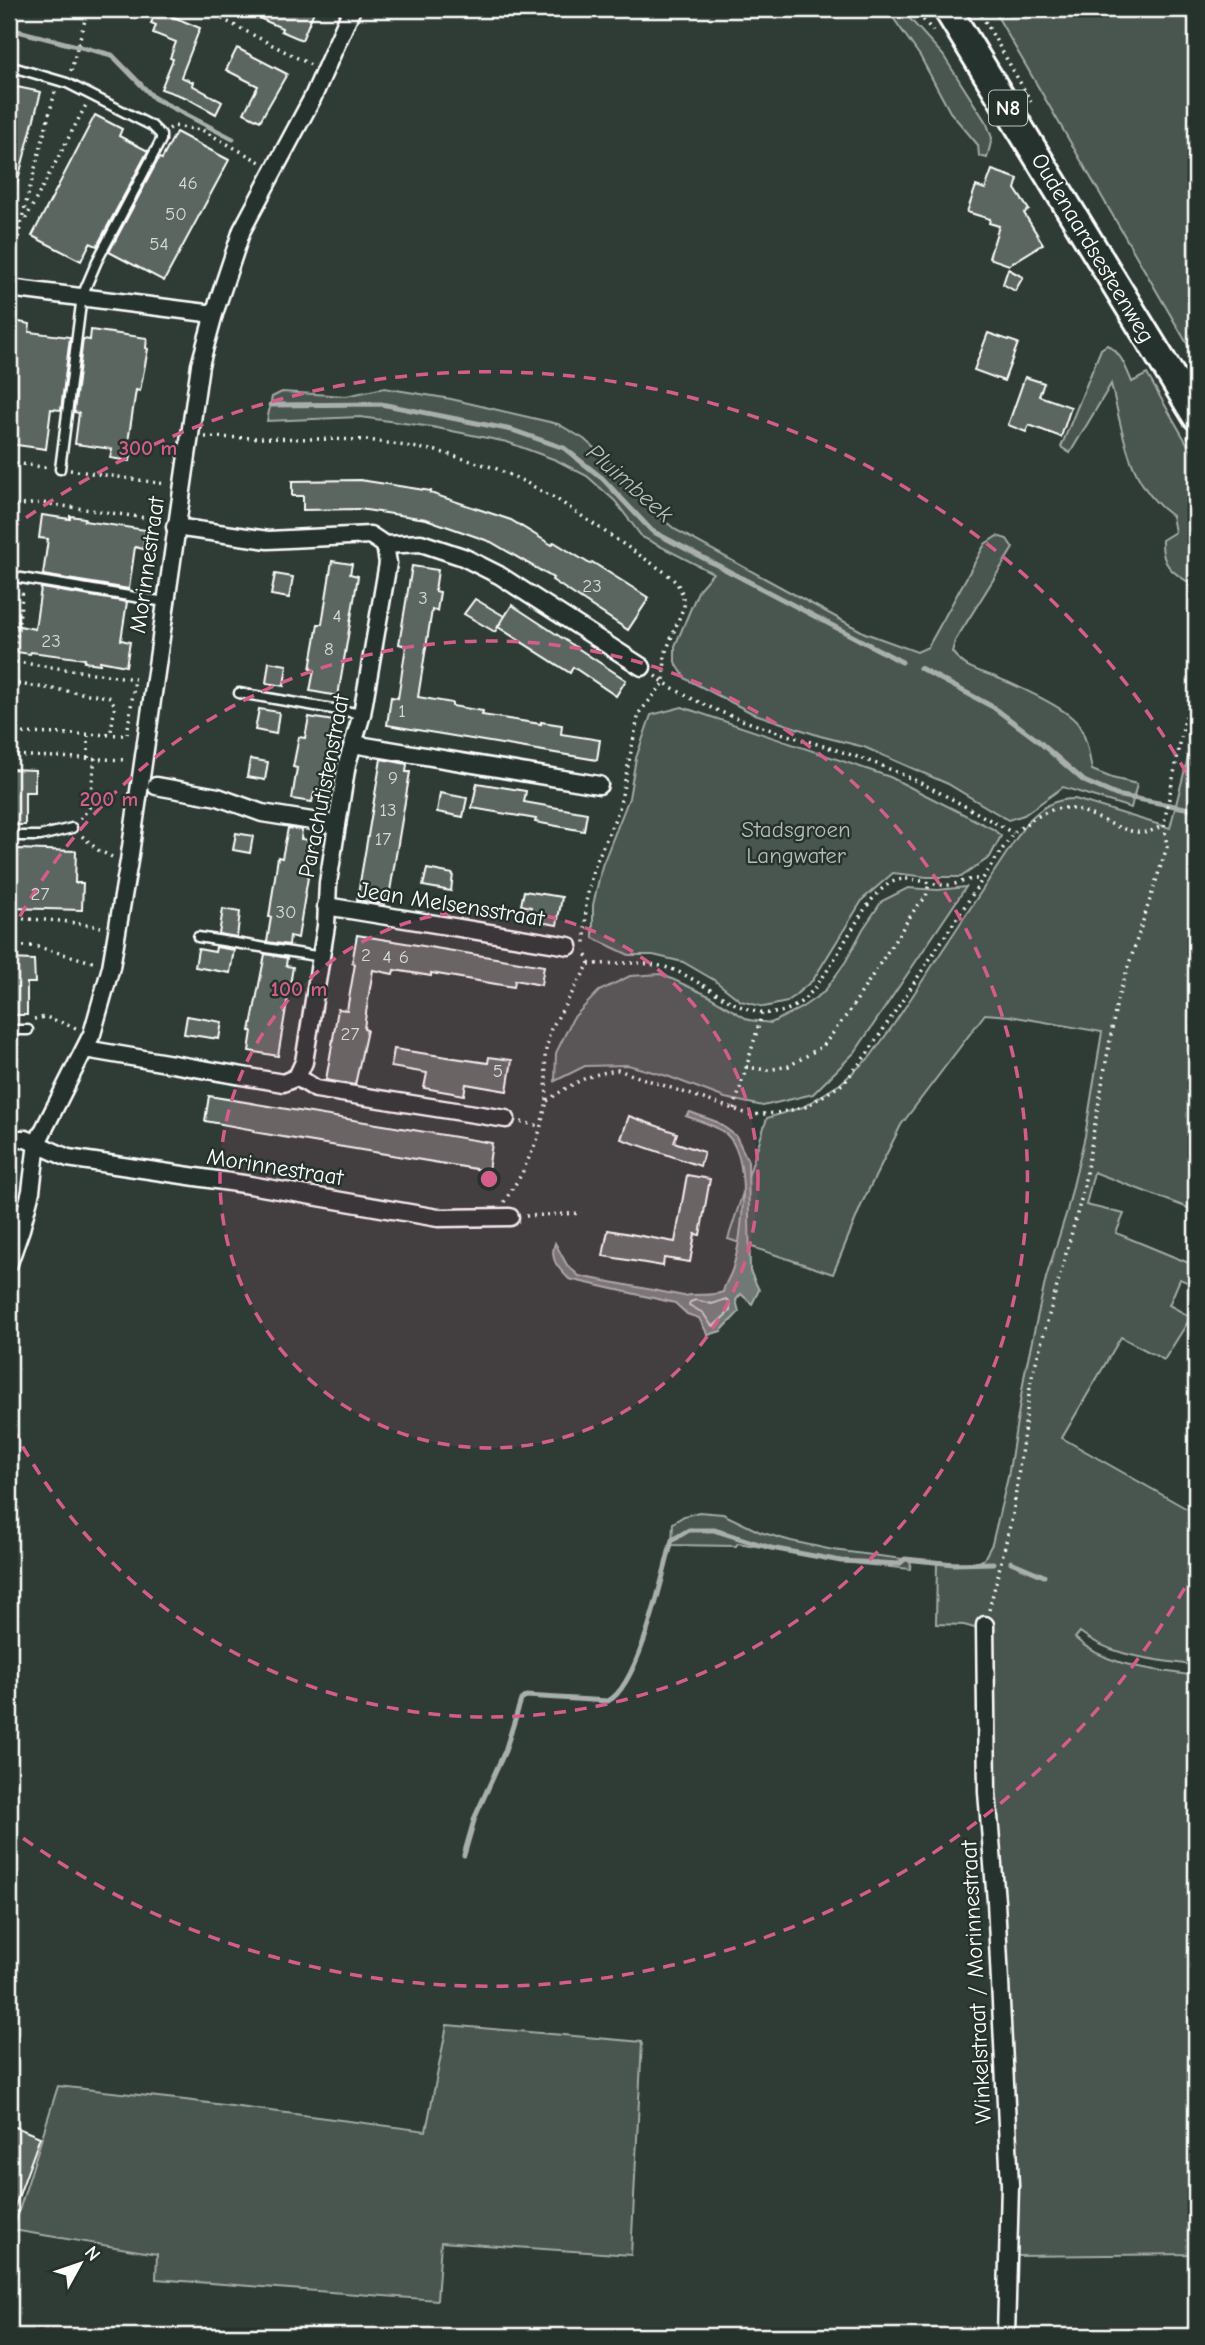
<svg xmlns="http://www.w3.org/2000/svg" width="1205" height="2345" font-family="'Comic Neue',sans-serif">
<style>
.green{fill:#4a544f;stroke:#a4aaa7;stroke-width:2}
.water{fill:#707975;stroke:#a9afac;stroke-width:2}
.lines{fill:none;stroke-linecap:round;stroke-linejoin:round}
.shore{stroke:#c6c9c8;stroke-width:2}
.stream{stroke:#a9afac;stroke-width:5}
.building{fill:#5b6661;stroke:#fff;stroke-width:2}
.lane-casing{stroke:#fff;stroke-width:13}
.street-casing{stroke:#fff;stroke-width:21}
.primary-casing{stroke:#fff;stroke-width:32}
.path{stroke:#fff;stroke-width:3.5;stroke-dasharray:2 5;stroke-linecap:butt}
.lane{stroke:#26332d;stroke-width:8}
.street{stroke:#26332d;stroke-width:16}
.primary{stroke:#26332d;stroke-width:26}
.ring{fill:none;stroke:#d45d8c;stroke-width:3.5;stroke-dasharray:12 9}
.labels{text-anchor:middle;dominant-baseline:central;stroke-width:5;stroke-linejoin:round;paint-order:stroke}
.number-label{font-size:19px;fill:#d6d9d8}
.shield{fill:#26332d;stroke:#bec2c0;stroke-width:2}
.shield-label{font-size:21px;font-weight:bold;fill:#fff}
.street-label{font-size:23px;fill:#fff;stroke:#26332d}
.park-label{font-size:23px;fill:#b7bbb9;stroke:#26332d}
.water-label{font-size:24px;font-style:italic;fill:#b8bcba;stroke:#26332d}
.centre{fill:#d45d8c;stroke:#26332d;stroke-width:3.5}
.ring-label{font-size:21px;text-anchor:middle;font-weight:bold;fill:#d45d8c;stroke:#26332d;stroke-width:5;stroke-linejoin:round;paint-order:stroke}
</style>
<rect width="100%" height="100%" fill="#2f3b35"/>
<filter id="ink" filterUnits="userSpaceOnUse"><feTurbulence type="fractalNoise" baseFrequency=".0143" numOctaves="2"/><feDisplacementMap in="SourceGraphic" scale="14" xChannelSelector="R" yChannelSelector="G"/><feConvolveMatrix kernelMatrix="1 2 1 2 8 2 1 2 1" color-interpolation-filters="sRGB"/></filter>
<g filter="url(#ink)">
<g class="green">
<polygon points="887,9 901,9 943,55 987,124 992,138 987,158 979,156 978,145 950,112 920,56"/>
<polygon points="993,9 1196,9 1196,359"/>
<path d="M1107,345C1121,352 1126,368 1132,382L1147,374L1196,459V587C1176,574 1161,569 1162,540L1175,532L1172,516C1127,483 1124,435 1111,384L1070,453L1061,447L1101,349Z"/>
<path d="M384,388L451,399L558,424L584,439L623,474L640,501L676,530L865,633L917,652L928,647L985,544L997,536L1007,539L1013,548L955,641L952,652C965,668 974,669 993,676C1013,684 1066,707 1078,724C1087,737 1089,755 1092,770L1112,778L1137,784L1131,808L1063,787L1024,815L1008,820L948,784L864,747L820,736L752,713L686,679L675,662V646L699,589L713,573L642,537L615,501L587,476L556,460L507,442L432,427L360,417L267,421L272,397L282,392L346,396Z"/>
<polygon points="682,707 890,777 993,829 1001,836 990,857 961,877 927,877 893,873 863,899 813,980 787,1002 764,1007 741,1001 714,980 683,962 653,955 629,955 593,938 593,905 602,866 629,798 636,758 651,715"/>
<path d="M1196,726V1211L1094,1172L1086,1205L1124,1214L1116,1233L1196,1266V1286L1180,1279L1169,1305L1191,1317L1164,1360L1121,1337L1062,1438L1196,1514V1666C1156,1659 1113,1658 1080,1632L1075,1638C1108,1668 1154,1669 1196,1676V2254L1017,2256L985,1631L964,1625L936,1624L937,1562L977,1563L984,1559L992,1544L1008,1477L1025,1372L1046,1278L1067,1211L1085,1136L1102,1032L1010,1016L985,1014L901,1125L863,1201L833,1274L728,1239L767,1118L803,1107L840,1084L870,1057L894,1024L1027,822C1042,807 1053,799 1075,799L1170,828Z"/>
<polygon points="966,887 855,1052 813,1094 763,1106 725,1098 667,1076 628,1065 585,1066 555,1081 556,1053 573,1018 599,991 630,976 661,974 707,995 749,1020 771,1023 801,1008 824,992 846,961 863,929 882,901 908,888 938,890"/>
<polygon points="699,1512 723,1514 760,1532 791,1541 833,1550 911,1560 910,1569 861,1564 738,1543 736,1546 672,1545 673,1523 684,1516"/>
<polygon points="447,2025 642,2042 631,2255 441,2242 437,2300 156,2279 157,2254 13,2230 58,2086 185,2100 426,2131"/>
</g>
<path class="water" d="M690,1112L717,1122L736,1136L748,1161L750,1271L759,1290L752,1304L741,1294L736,1300L739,1312L721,1331L708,1335L699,1318L687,1314L675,1303L569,1279C558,1268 549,1259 555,1243L567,1265L579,1276L684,1296C699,1293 709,1297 723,1292C725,1282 731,1276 733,1267C743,1236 752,1157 726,1134C716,1125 699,1121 686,1116Z"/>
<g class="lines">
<polygon class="shore" points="726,1299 729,1301 730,1311 714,1326 711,1325 703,1313 689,1305 690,1302 696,1300 712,1304"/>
<g class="stream">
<polyline points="10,29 112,55 154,98 233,139"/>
<polyline points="270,405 381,404 512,430 564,448 602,478 652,531 902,662"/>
<polyline points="920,668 993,707 1036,739 1084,781 1116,795 1196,810"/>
<polyline points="1011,1562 1044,1576"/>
<path d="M464,1855L475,1817L505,1751L521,1700L526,1696L608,1701C639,1686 663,1574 672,1540L689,1530H714L771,1548L841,1561L899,1564L905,1559L954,1564L993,1563"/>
</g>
</g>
<g class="building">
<polygon points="238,9 315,9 302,40 281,31 282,28"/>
<polygon points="157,10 200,28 181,77 193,82 192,85 222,102 216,114 187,98 161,89 173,59 170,58 176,42 153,33 156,25 151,23"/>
<polygon points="237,48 287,74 260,121 244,113 258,86 226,70"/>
<polygon points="17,87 41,92 14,195 9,195 9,118"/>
<polygon points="95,115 122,129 119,136 148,151 97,246 90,243 81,261 32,236"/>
<polygon points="176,132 229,160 164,281 109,252 159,158 162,159"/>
<polygon points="992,170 1018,179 1015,189 1029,210 1024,213 1043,244 1009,265 989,258 999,226 989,223 990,219 967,212 976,186 985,189"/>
<polygon points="1008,269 1023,277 1015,291 1003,284"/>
<polygon points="9,320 30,324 29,332 70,337 61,410 51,409 46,449 9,444 9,369 13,339 9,339"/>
<polygon points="91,330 147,338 146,348 148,349 140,391 136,390 128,442 133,443 130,461 110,458 112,449 75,444 79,413 74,412 83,339 90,340"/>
<polygon points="988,333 1018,343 1004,381 974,370"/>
<polygon points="1025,377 1044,383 1039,396 1071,407 1061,437 1029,425 1026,432 1008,425"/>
<polygon points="360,480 431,491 430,493 511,520 552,545 554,542 590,564 592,562 649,598 628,630 552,580 553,578 491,542 426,519 359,509 303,510 303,496 292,496 292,481"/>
<polygon points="42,515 70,519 70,516 77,517 85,518 84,521 146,530 143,549 135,547 129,589 43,575 48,539 39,538"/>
<polygon points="332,561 352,564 350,574 358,576 338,696 310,691 314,670 310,669 318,624 322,624"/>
<polygon points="412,566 438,570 435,591 440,592 437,611 432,610 418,697 452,703 452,706 483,711 482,715 541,724 541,722 562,725 561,734 600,740 597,760 387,725 391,697 398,698 406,646 399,644"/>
<polygon points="275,574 293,577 289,598 271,595"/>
<polygon points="41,588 127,602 121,640 130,642 126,666 100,661 100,664 84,662 85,659 31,652 30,654 9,651 9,624 35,629"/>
<polygon points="475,599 504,616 495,632 464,614"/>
<polygon points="512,605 626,680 616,696 573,667 570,673 498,627"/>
<polygon points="269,662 287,665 284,686 266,683"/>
<polygon points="259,709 279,712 276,734 255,730"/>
<polygon points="309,717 334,721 321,794 314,793 312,802 292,799 297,768 293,767 299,737 305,738"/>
<polygon points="250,759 268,762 265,780 247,777"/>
<polygon points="381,759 407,764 406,772 410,772 389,897 386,896 384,904 357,900"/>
<polygon points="9,769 35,770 35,792 25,792 25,825 9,825"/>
<polygon points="477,783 526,791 524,802 587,813 584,831 535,822 536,819 472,808"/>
<polygon points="440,793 467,798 463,817 437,812"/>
<polygon points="288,828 302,830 301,839 314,841 298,938 290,936 289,945 267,942 271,917 269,917 278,857 282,858"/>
<polygon points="236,833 253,836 250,853 233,850"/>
<polygon points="16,849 76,851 75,883 83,883 82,910 9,908 9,881 14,881"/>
<polygon points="427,869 453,874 451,891 423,886"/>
<polygon points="524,891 562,897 557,925 529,920 531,907 521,905"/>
<polygon points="223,909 240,912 237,937 219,934"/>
<polygon points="357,935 544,966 541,985 515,980 514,987 431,973 431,976 394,970 393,974 373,970 366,1013 364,1029 367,1030 355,1085 326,1080 338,1009 347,1010 355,964 352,963"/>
<polygon points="216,947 234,950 230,973 195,967 198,949 215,952"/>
<polygon points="265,954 287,958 286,966 293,967 278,1056 249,1051 252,1031 250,1031"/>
<polygon points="9,959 34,960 35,983 27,983 27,1015 9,1015"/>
<polygon points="187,1016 222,1022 219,1039 184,1034"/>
<polygon points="394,1049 488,1063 489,1057 512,1060 507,1091 466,1084 464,1095 424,1088 427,1073 391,1067"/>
<polygon points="209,1096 492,1143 488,1171 253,1132 254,1130 205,1121"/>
<polygon points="629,1116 677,1133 674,1142 704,1152 700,1166 621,1139"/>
<polygon points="687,1175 710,1179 700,1235 695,1234 690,1262 664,1258 663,1266 603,1256 608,1230 675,1242"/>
<polygon points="13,2126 40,2137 10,2220 9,2136"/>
</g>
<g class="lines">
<g class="lane-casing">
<g id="lane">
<polyline points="9,66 67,83 152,126 161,135 161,140 97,261 82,296 60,469"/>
<polyline points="9,576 165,602"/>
<polyline points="239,693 362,714"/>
<polyline points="9,836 40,836 72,828"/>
<polyline points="198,937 322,957"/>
<polyline points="9,1030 28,1030"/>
</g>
</g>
<g class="street-casing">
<g id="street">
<polyline points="9,288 214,314"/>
<polyline points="175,527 268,540 370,535 385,545 421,543 463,557 499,575 642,667"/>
<polyline points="353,744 599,785"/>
<polyline points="156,786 218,797 262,813 337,825"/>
<polyline points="326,906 569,946"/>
<polyline points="85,1049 283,1083 297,1077 316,1089 506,1119"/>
<polyline points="297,1077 304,1062 326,926 328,883 337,825 347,764 362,714 388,563 385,545"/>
<polyline points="9,1139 26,1139 68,1158 250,1185 438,1218 510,1217"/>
<polyline points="9,1263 21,1229 31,1191 37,1143 92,1034 111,967 129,861 200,365 214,314 242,230 312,99 352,9"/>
<polyline points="985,1625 987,1792 996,1901 1010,2185 1006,2336"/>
</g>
</g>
<g class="primary-casing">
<polyline id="primary" points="947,9 1196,416"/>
</g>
<g class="path">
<polyline points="203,9 311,65"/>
<polyline points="914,9 933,31"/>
<polyline points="978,9 1033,105"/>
<polyline points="71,71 88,9"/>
<polyline points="55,92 21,222 25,220 86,105"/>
<polyline points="169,129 173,126 202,130 260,162"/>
<polyline points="12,272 21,222"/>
<polyline points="1188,436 1196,450"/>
<polyline points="205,437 368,440 437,451 495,468 525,482 558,500 666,573 677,583 683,595 684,606 665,654 664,683 639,713 619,809 593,870 586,902 585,943"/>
<polyline points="9,462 48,468"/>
<polyline points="70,470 166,484"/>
<polyline points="9,506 42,503 160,520"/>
<polyline points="9,661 135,679"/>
<path d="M655,676C720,723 800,735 874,763C923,781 968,808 1013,833"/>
<polyline points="9,683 11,683 23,589"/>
<polyline points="11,683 109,697 115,705 111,731 107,735"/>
<polyline points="9,733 127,735 135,679"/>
<polyline points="9,755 126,760"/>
<polyline points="88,758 88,736"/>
<polyline points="80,819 89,808 95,758"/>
<polyline points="82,836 98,850 112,857"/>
<polyline points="9,918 62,921 101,927"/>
<polyline points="9,946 34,946 96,963"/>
<path d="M589,964C615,964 643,960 668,968C708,980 751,1032 795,1006C834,983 861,888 898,880C914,876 929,885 945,885C957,886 970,876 981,880"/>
<polyline points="34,1019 46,1017 76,1028"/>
<polyline points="746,1067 768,1070 789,1066 823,1046 849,1012 915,909 926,897 929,883"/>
<path d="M547,1101C571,1084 588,1074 618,1070L751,1115L777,1113L805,1107L844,1083L867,1054L1013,833C1028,823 1043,810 1061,808C1095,806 1133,850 1163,824"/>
<polyline points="734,1109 762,1014"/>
<polyline points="521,1122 540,1126"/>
<polyline points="504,1202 521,1175 537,1141 547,1101 545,1054 551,1029 589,964 586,950"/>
<polyline points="526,1216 582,1213"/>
<polyline points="989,1610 1013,1514 1031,1380 1082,1196 1117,1001 1167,847 1164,823 1185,719 1196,687"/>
</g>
<use href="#lane" class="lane"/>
<use href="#street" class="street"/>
<use href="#primary" class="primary"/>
</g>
</g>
<circle cx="489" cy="1179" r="269" fill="#d45d8c" fill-opacity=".12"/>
<g class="ring">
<circle cx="489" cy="1179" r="269"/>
<path d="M10 935A538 538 0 1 1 10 1423"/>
<path d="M1195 1570A807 807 0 0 1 9 1828M9 530A807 807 0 0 1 1195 788"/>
</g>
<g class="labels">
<g class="number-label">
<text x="188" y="183">46</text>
<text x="176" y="214">50</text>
<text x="159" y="244">54</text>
<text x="592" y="586">23</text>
<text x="423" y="598">3</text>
<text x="337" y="616">4</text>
<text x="51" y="641">23</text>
<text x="329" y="649">8</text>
<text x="402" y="711">1</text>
<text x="393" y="778">9</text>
<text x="388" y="810">13</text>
<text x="383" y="839">17</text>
<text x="40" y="894">27</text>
<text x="286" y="912">30</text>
<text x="366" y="955">2</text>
<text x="387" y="957">4</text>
<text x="404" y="957">6</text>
<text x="350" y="1034">27</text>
<text x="498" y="1071">5</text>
</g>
<rect class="shield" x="989" y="90.5" width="38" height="35" rx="5"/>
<g class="shield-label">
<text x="1008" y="108">N8</text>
</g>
<g class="street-label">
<text transform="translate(1093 248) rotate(59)">Oudenaardsesteenweg</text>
<text transform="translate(147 565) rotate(-82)">Morinnestraat</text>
<text transform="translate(324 786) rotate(-79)">Parachutistenstraat</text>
<text transform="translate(451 904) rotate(9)">Jean Melsensstraat</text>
<text transform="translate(275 1167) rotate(9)">Morinnestraat</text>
<text transform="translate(976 1982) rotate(-93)">Winkelstraat / Morinnestraat</text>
</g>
<g class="park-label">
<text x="796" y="829">Stadsgroen<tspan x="796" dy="26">Langwater</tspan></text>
</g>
<g class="water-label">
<text transform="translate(630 483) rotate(41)">Pluimbeek</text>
</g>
</g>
<circle cx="489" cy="1179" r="10" class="centre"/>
<g class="ring-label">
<text x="148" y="455">300 m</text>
<text x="109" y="806">200 m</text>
<text x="299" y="996">100 m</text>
</g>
<rect width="1205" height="2345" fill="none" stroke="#26332d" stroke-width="35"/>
<rect x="18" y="18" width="1170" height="2310" fill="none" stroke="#fff" stroke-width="2.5" filter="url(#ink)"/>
<g transform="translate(80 2264) rotate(50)" stroke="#26332d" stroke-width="5" paint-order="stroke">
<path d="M0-5L12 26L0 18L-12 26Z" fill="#ffffff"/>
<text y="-10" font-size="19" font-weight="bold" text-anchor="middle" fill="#ffffff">N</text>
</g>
</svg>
